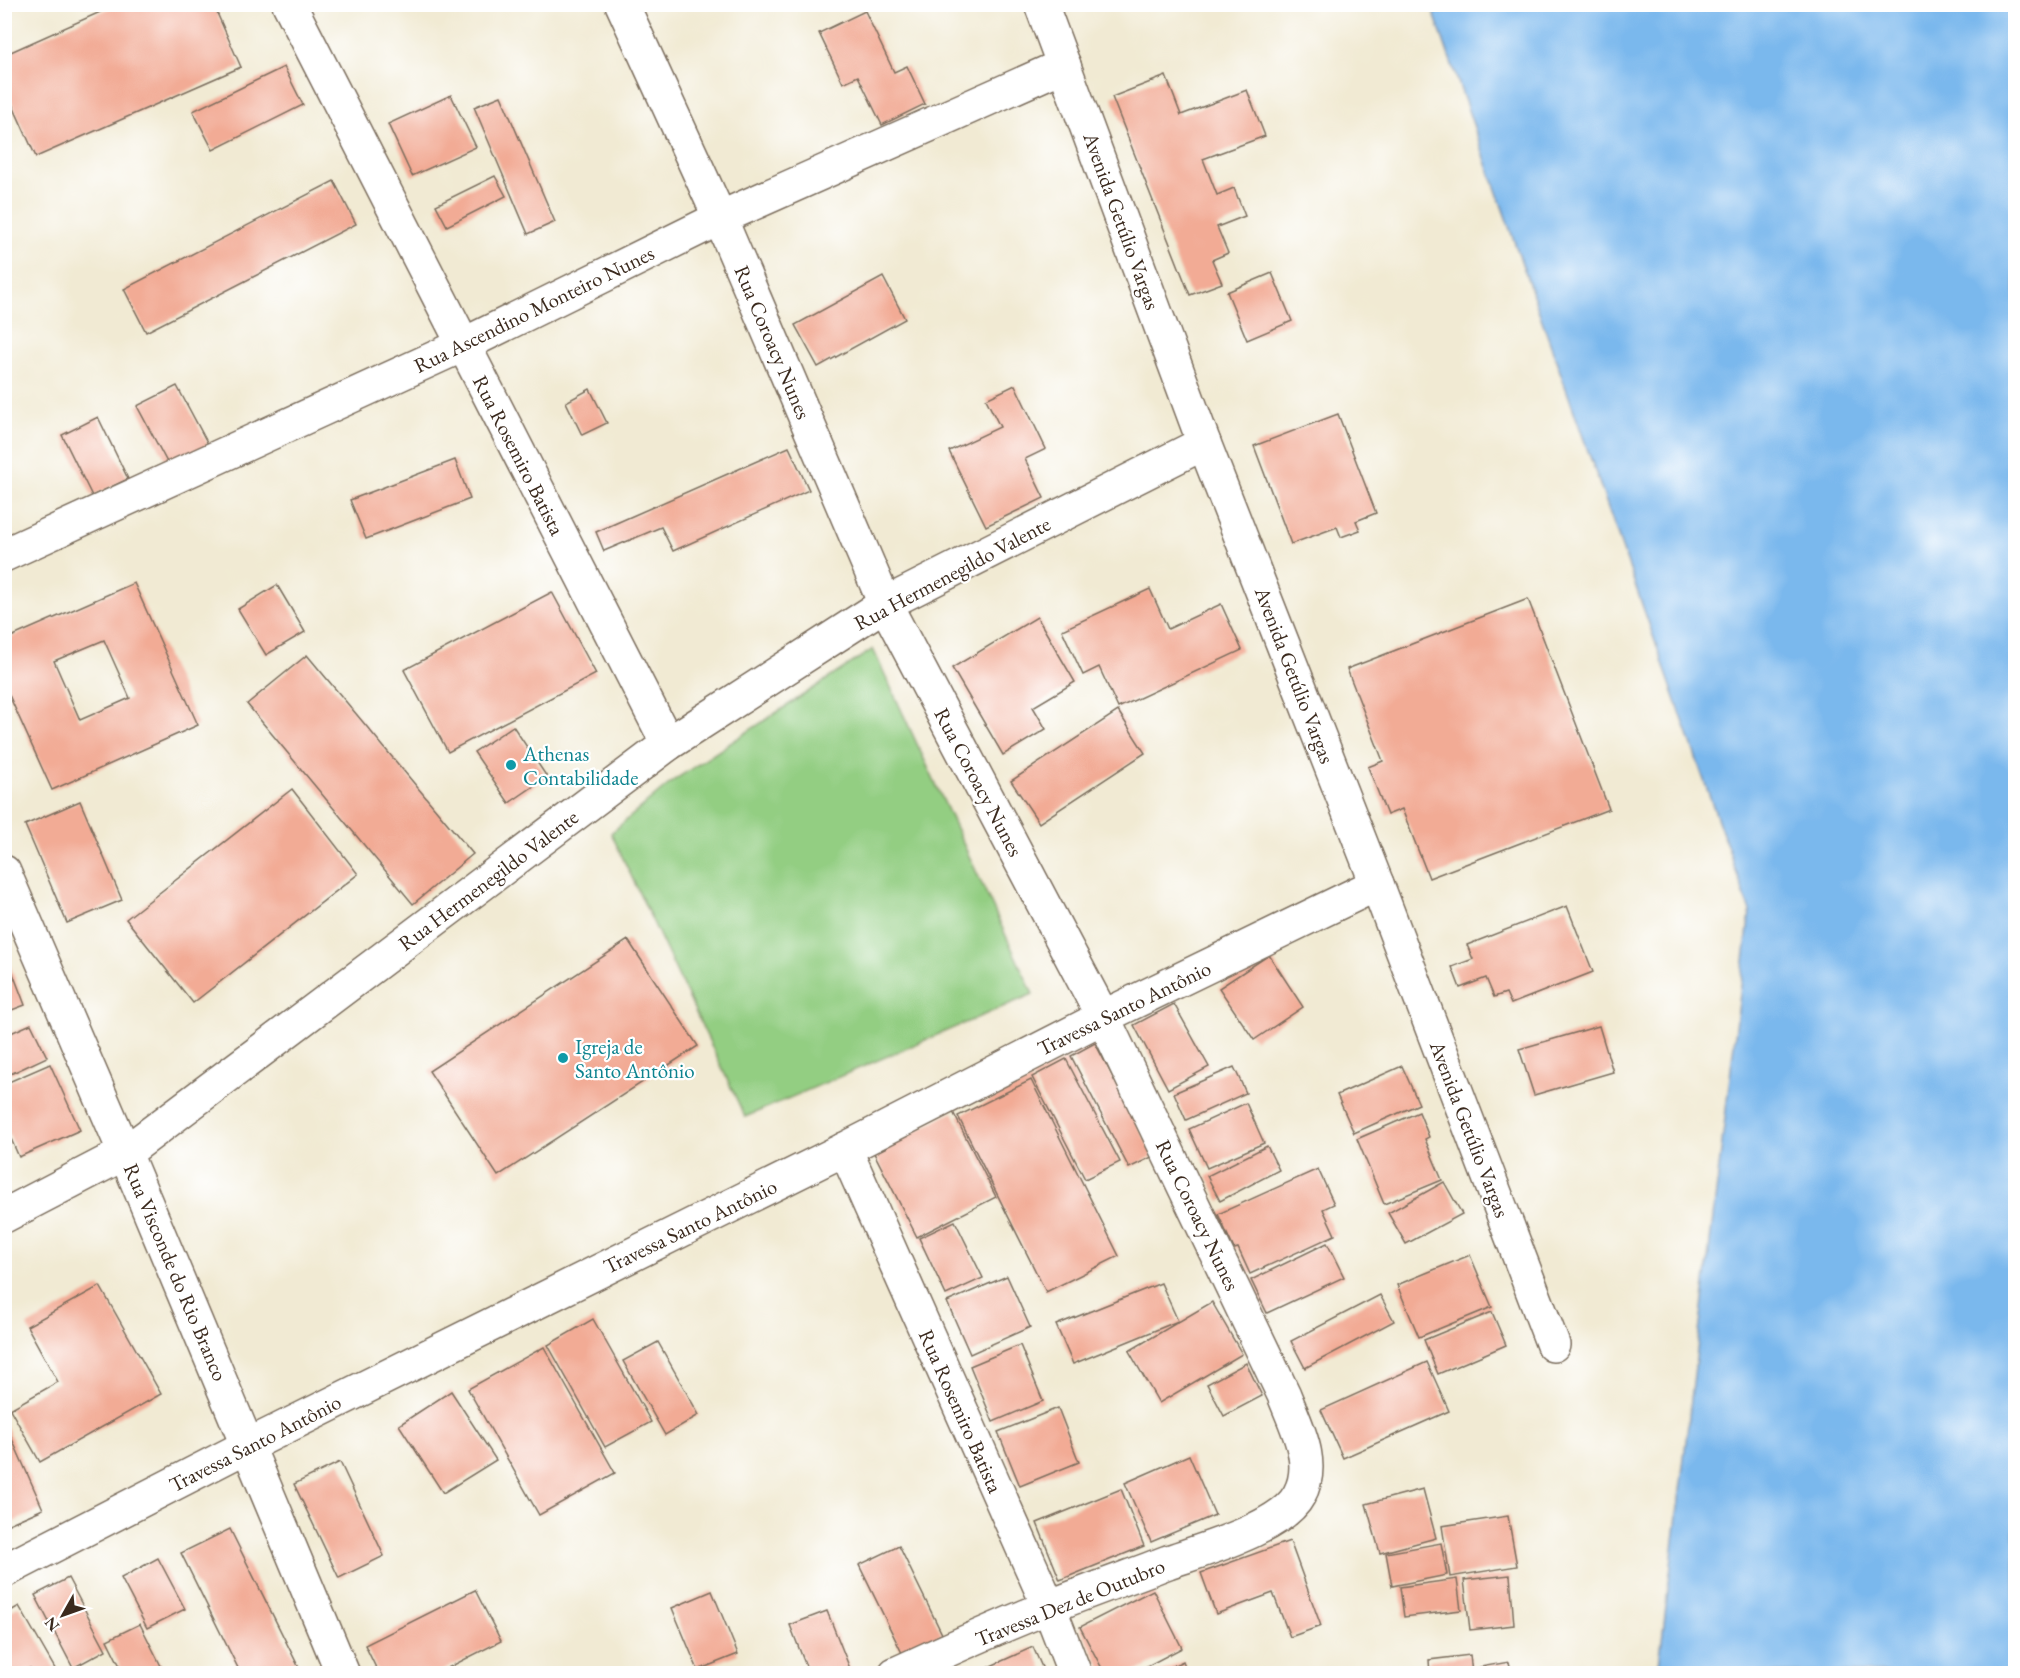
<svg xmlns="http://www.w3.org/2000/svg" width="2020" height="1678" font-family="'EB Garamond',serif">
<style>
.green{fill:#93ce82;stroke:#677c50;stroke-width:1.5}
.water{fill:#7ab8ed;stroke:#5a7186;stroke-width:1.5}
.building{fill:#f2ab95;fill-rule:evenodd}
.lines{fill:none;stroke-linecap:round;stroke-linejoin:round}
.minor-casing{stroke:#7b6d5d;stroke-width:36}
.minor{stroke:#fff;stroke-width:33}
.culture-dot{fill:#0f9aa8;stroke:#fff;stroke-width:2}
.labels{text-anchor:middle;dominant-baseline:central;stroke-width:4.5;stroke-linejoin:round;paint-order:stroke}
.street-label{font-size:21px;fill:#3b2a1e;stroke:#fff}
.culture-label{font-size:21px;fill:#0d838f;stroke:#fff;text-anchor:start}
</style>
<rect width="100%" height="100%" fill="#fff"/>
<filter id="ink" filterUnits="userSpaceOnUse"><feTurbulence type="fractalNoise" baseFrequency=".0167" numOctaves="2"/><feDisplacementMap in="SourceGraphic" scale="12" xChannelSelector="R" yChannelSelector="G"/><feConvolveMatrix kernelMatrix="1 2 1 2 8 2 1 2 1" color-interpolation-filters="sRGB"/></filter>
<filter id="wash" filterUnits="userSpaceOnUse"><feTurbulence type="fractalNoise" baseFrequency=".008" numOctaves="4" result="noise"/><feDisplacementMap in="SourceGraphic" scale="24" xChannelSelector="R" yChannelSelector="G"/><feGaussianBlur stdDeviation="1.35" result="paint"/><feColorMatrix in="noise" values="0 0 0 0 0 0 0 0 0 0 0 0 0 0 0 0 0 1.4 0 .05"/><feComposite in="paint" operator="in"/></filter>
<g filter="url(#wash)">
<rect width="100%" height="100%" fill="#f1ead3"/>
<polygon class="green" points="873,649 1033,994 745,1117 611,833 674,780"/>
<polygon class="water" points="1431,5 2015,5 2015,1673 1658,1673 1750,911"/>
<g id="blocks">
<g class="building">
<polygon points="118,4 213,4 241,67 36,157 4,86 4,55"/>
<polygon points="865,11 894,72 907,66 925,104 882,125 858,76 843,83 819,33"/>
<polygon points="284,67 303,105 213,150 193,111"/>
<polygon points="1166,76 1181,115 1247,90 1265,136 1203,159 1217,195 1234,188 1245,216 1217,227 1228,253 1212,260 1222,283 1190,295 1112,97"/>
<polygon points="451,95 476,147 412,176 388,124"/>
<polygon points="501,96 555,222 528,234 474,107"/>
<polygon points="495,176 506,196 447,226 436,205"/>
<polygon points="334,181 356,224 146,332 124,289"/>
<polygon points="1272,273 1292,321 1247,340 1227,292"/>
<polygon points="883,277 905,319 818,367 795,325"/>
<polygon points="1015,385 1046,449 1025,459 1044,498 986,526 949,451 1000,427 986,399"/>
<polygon points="177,386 209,446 169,466 137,406"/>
<polygon points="590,389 607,423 582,435 566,402"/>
<polygon points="1338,414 1376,513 1356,521 1360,530 1341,537 1337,527 1291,544 1254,446"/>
<polygon points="98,417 128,479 92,496 62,435"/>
<polygon points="789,447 809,490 673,551 661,527 604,551 596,532"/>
<polygon points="455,460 470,499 366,539 350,500"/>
<path d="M134,583L198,725L52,790L4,684V640ZM104,640L130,698L80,720L54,661Z"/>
<polygon points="277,585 305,632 266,655 238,609"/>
<polygon points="1150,589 1168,629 1221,604 1242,650 1118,708 1099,667 1083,675 1062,630"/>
<polygon points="552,592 596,674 448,752 404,670"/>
<polygon points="1528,599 1609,809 1429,878 1402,809 1387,815 1368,767 1383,761 1347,669"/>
<polygon points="1037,617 1075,682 1033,707 1046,729 1003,755 952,668"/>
<polygon points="307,655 473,854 413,904 247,704"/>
<polygon points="1118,711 1145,753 1039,823 1011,781"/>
<polygon points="513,726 547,777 509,803 474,752"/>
<polygon points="292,789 358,874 193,1003 126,919"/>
<polygon points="80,801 122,900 67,923 25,825"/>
<polygon points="1567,906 1593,972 1511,1004 1506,993 1494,997 1486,978 1460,988 1452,967 1473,959 1467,945"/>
<polygon points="628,940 698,1046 498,1176 429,1071"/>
<polygon points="4,950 25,1005 4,1013"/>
<polygon points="1269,955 1303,1007 1254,1040 1219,988"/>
<polygon points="1174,1004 1209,1067 1168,1089 1134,1025"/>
<polygon points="31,1024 47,1057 4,1077 4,1036"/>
<polygon points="1599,1026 1613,1072 1534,1095 1519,1049"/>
<polygon points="1095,1043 1154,1156 1129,1168 1071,1056"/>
<polygon points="1066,1059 1120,1162 1085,1179 1032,1077"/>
<polygon points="50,1064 80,1130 19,1157 4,1123 4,1084"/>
<polygon points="1402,1066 1419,1104 1354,1133 1337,1095"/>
<polygon points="1234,1067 1246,1093 1186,1120 1174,1093"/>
<polygon points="1031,1080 1119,1256 1046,1292 958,1116"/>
<polygon points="1246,1103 1264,1143 1207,1168 1189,1129"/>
<polygon points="953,1112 996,1197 917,1237 874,1153"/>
<polygon points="1419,1112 1429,1137 1425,1139 1442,1180 1384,1204 1357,1139"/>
<polygon points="1267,1146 1279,1170 1220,1201 1207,1176"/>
<polygon points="1318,1169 1334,1204 1323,1209 1335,1235 1250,1274 1238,1248 1234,1249 1218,1214"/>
<polygon points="1444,1182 1462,1214 1406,1244 1388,1213"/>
<polygon points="955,1221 983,1278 946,1295 919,1238"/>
<polygon points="1327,1243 1344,1277 1267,1313 1251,1280"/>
<polygon points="1470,1255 1492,1307 1419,1337 1397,1285"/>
<polygon points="1007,1276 1030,1327 970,1354 947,1302"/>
<polygon points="1161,1283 1178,1321 1073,1364 1056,1325"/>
<polygon points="100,1286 161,1394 40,1462 10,1409 58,1382 27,1326"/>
<polygon points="1380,1295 1394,1321 1305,1368 1291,1341"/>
<polygon points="1212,1302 1242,1354 1159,1403 1129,1351"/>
<polygon points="1492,1312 1506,1345 1438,1374 1424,1340"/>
<polygon points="593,1319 651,1422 605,1447 548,1345"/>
<polygon points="658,1342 699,1415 665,1435 623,1361"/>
<polygon points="1020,1345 1043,1401 993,1422 970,1366"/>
<polygon points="544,1347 615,1473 539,1515 468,1389"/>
<polygon points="1427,1362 1449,1411 1343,1458 1321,1410"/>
<polygon points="1246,1363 1262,1396 1224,1416 1207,1384"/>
<polygon points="451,1391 496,1460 443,1493 399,1425"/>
<polygon points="1058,1408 1079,1462 1020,1486 998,1432"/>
<polygon points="4,1421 43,1509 4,1526"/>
<polygon points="1189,1455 1215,1515 1151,1542 1125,1483"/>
<polygon points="340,1462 384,1556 339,1578 294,1484"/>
<polygon points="1121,1489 1144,1546 1060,1580 1037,1523"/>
<polygon points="1423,1489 1436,1538 1380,1553 1366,1504"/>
<polygon points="1508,1516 1517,1566 1450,1577 1442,1526"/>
<polygon points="230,1529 302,1674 241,1674 181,1553"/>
<polygon points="1290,1541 1321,1626 1290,1637 1273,1593 1216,1614 1201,1573"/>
<polygon points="1441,1543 1447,1575 1392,1586 1386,1553"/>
<polygon points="899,1546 942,1634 902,1653 859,1565"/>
<polygon points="158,1558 185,1609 147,1628 121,1578"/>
<polygon points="1510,1575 1514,1625 1470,1630 1464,1580"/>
<polygon points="68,1578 106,1650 73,1668 35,1595"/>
<polygon points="1457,1579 1461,1610 1404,1617 1400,1587"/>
<polygon points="475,1590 501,1641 436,1674 379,1674 365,1645"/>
<polygon points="1153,1590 1182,1648 1132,1674 1105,1674 1080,1627"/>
<polygon points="712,1591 738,1654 698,1670 699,1674 691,1674 698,1670 672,1608"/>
<polygon points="19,1606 58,1674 33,1674 30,1668 19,1674 5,1674 4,1615"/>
<polygon points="827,1611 851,1671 844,1674 809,1674 790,1625"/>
<polygon points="140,1624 165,1674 124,1674 107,1640"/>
<polygon points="1033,1647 1045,1674 973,1674"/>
<polygon points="1470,1655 1472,1674 1430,1674 1429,1660"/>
<polygon points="1183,1661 1188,1674 1156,1674"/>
<polygon points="1509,1662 1512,1674 1481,1674 1480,1667"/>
</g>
</g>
</g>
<g filter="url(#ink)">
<use href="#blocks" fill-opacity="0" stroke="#7b6d5d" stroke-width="1.5"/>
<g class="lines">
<g class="minor-casing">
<g id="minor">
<polyline points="289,4 668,744"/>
<path d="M622,4L720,218L885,604L1103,1017L1284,1395C1296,1426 1317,1463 1299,1495C1282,1528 1202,1550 1168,1562C1129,1577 1088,1591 1049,1607C997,1627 946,1651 895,1674"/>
<polyline points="1041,4 1204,443 1377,884 1553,1345"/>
<polyline points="4,555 463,345 720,218 1064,65"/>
<polyline points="4,872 125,1153 343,1674"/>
<polyline points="845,1149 1049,1607 1075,1674"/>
<polyline points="4,1216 125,1153 668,744 885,604 1204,443"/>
<polyline points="4,1571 249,1445 845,1149 1103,1017 1377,884"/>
</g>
</g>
<use href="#minor" class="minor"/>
</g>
</g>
<g class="culture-dot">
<circle cx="511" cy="765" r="6"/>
<circle cx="563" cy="1058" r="6"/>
</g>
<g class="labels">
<g class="street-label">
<text transform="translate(1122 221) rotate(70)">Avenida Getúlio Vargas</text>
<text transform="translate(534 309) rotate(-26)">Rua Ascendino Monteiro Nunes</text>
<text transform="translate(773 342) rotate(67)">Rua Coroacy Nunes</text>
<text transform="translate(519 455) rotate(63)">Rua Rosemiro Batista</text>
<text transform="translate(952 573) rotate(-28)">Rua Hermenegildo Valente</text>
<text transform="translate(1295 675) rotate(69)">Avenida Getúlio Vargas</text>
<text transform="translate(979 782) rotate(62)">Rua Coroacy Nunes</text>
<text transform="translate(488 880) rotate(-37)">Rua Hermenegildo Valente</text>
<text transform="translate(1124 1008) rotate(-26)">Travessa Santo Antônio</text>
<text transform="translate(1470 1129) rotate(69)">Avenida Getúlio Vargas</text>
<text transform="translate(1198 1215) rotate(64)">Rua Coroacy Nunes</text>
<text transform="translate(690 1226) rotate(-26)">Travessa Santo Antônio</text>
<text transform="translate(176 1272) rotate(67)">Rua Visconde do Rio Branco</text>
<text transform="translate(961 1411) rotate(66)">Rua Rosemiro Batista</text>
<text transform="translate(255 1443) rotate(-27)">Travessa Santo Antônio</text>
<text transform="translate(1070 1602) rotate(-22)">Travessa Dez de Outubro</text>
</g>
<g class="culture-label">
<text x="523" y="753">Athenas<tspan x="523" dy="24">Contabilidade</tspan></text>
<text x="575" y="1046">Igreja de<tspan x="575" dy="24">Santo Antônio</tspan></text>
</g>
</g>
<rect width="2020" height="1678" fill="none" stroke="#fff" stroke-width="24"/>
<g transform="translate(63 1615) rotate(230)" stroke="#ffffff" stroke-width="4.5" paint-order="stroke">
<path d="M0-4.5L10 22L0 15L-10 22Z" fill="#3b2a1e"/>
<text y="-9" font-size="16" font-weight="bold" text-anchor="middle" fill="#3b2a1e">N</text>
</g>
</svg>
